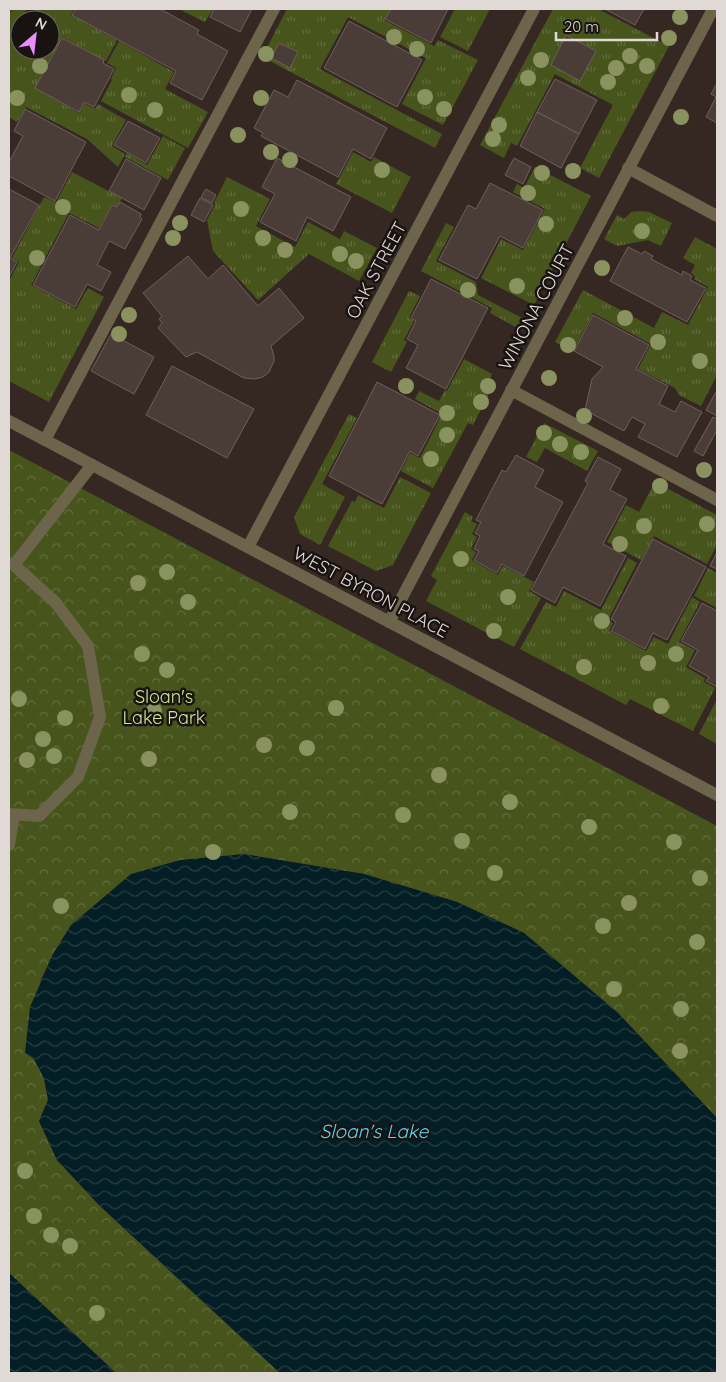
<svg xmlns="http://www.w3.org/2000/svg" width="726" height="1382" font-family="Quicksand,sans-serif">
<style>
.grass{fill:url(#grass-tufts);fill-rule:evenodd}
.park{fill:url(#park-crowns)}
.water{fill:url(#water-waves)}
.building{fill:#4a3d38;stroke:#6e5f5a}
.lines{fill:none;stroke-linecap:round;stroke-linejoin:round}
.minor{stroke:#6c654b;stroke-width:12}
.tree{fill:#8a9360}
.labels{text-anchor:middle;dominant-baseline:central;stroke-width:5;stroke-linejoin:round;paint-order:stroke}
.street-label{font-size:18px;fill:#e1d9d5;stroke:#181210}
.park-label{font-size:18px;fill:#d0ea91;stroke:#181210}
.water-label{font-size:19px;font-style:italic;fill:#5ad7f6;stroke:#181210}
</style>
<defs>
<pattern id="grass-tufts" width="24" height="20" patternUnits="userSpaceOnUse" patternTransform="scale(1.25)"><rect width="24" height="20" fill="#47551d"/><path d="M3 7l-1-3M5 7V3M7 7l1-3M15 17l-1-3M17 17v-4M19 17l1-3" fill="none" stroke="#616d3d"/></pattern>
<pattern id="park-crowns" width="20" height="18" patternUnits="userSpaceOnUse" patternTransform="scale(1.25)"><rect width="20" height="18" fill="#47551d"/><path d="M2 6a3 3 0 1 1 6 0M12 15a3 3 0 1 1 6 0" fill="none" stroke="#616d3d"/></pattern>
<pattern id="water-waves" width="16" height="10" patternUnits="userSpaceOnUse" patternTransform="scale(1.25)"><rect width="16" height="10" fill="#031e25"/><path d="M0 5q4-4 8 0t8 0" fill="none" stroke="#273e44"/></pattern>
</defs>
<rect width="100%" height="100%" fill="#352823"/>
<g class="grass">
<path d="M12,9H27L24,14L30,18L35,9H74L71,15L117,40L106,61L62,37L35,88L79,113L84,103L95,109L98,104L126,120L112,146L125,154L118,167L87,139L26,107L17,122L9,117V16ZM20,20H50V50H20Z"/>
<polygon points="179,9 213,9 205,22"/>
<polygon points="287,9 388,9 390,10 384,20 434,46 438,40 478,60 443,125 402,104 426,58 348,17 320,69 442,134 435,148 262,57"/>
<polygon points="455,9 490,9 468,51 440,37"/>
<polygon points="553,9 598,9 669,46 599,178 580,168 613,105 555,74 517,146 511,143 504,158 480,145"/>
<polygon points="119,41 174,72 165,89 208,112 188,148 101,101 112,80 111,79 116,68 107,63"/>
<polygon points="163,136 185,148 168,180 125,157 127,153 147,165"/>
<polygon points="353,152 371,162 374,157 411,177 392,213 336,184"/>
<polygon points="535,167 591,196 534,305 481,278 501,239 523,250 545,209 513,192 517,184 524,188"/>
<polygon points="72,172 122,198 117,207 112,204 99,228 69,213 31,285 76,309 88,288 104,297 49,402 9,381 9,281 19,262 12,258 44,197 56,202"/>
<polygon points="227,177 270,199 256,226 295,247 308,222 340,239 344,231 377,248 359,281 309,254 258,300 213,251 207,220 215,205 214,203"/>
<polygon points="640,211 649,212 672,223 661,246 648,240 617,246 604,239 617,215 624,219 631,212"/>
<polygon points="446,223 454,227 436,261 476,282 478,295 526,320 521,330 490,313 492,308 421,271"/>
<polygon points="695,237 717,249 717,375 701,406 679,395 675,388 638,369 651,344 593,313 573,351 555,342 583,290 654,328 662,312 688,325 708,287 694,279 695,276 691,273 695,265 683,258"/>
<polygon points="409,291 420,296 409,318 414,321 404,340 407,342 391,372 372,362"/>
<polygon points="464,359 492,374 489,381 494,384 473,425 468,423 433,488 401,471 410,453 420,458 442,414 415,399 419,391 439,401 445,390 447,391"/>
<polygon points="349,414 357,418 322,484 345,497 320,545 300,534 294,517"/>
<polygon points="544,423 598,451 587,471 545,448 537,462 526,457"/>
<polygon points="400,477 431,493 393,565 376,571 328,546 352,501 355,502 358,495 384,508"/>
<polygon points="655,482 717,515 717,545 707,564 654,536 641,560 607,542 626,505 639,512"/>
<polygon points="465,512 473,517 471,521 477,524 472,534 477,537 471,549 476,552 472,560 498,575 503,566 534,582 529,591 541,598 514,647 426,601 437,580 431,576"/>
<polygon points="628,558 637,563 608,620 613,623 609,631 646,651 654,637 668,644 692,597 700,602 679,642 695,650 686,667 705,678 704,682 715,688 693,731 630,699 626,705 520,649 546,602 556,607 564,591 601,610"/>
<polygon points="708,568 717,573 717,608 694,596"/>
<polygon points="717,699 717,744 699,734"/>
</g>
<polygon class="park" points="9,450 717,826 717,1118 618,1013 524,933 457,902 364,874 244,854 53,954 41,979 34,1059 44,1078 48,1100 39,1121 57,1160 99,1205 280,1373 116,1373 9,1273"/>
<g class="water">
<polygon points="244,854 364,874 457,902 524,933 618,1013 717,1118 717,1373 280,1373 99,1205 57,1160 39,1121 48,1100 44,1078 34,1059 25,1053 30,1007 53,954 71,925 131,874 180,860"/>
<polygon points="9,1273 116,1373 9,1373"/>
</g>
<g class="building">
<polygon points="76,9 160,9 199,30 197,34 228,51 202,100 170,83 176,71 72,15"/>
<polygon points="214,9 252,9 240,32 210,17"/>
<polygon points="391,9 448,9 431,43 385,19"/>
<polygon points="605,9 644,9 635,25"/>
<polygon points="349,21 422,60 397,107 324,68"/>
<polygon points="566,35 596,51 580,81 551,65"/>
<polygon points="62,38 104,60 103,63 114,69 94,107 84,102 79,112 35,88"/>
<polygon points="279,43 298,52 290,68 271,58"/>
<polygon points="555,79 597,100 579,134 537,112"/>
<polygon points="297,80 387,128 371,159 353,149 338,177 261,136 263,133 254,128 274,90 288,97"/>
<polygon points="717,83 717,123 706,117 716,97 711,94"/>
<polygon points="25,109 86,142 55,201 9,176 9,162 23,136 14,131"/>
<polygon points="537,112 579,134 561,168 520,146"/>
<polygon points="128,121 160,138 146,163 114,145"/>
<polygon points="277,158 351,197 333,231 307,217 296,241 260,222 275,194 262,187"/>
<polygon points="514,158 531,167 523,184 505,175"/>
<polygon points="126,159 161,178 144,210 109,191"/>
<polygon points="490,183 543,210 523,248 500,236 477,279 439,260 468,205 476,209"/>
<polygon points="9,189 39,205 10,258 17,262 9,277"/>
<polygon points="206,189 216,195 212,203 201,197"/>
<polygon points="200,198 213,205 204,222 191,215"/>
<polygon points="120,202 141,214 140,217 142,219 125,249 109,241 97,265 111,272 101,291 87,284 75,307 33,285 70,215 99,230 112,205 117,207"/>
<polygon points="628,247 642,254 644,251 653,256 651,259 682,275 683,271 692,276 690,280 706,288 687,322 610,281"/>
<polygon points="188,256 208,279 223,265 258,306 279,288 304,318 271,346 274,356 274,361 269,372 263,377 255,379 244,378 197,352 186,357 158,328 162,323 159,319 162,316 143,293"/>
<polygon points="431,279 488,308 446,389 406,368 418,345 407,339 416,321 411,318"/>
<polygon points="593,315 649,345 636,369 668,386 659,404 675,412 681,401 702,412 677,457 638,437 645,424 632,417 624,431 585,410 592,379 603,367 574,351"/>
<polygon points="111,334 154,357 134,394 91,371"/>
<polygon points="172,366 254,409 227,458 146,415"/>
<polygon points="377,382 440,415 418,456 410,451 382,504 329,476"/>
<polygon points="717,390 717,416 706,410"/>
<polygon points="713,417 717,419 717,430 703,456 694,451"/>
<polygon points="516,455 544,470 535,487 563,502 524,576 502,564 497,573 474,560 479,551 474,549 480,536 475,533 481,522 476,520 502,470 506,472"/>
<polygon points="598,457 621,469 610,490 627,499 603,544 626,556 600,606 563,587 555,603 531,590 588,483 585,481"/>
<polygon points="653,539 706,567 667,640 653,633 645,649 611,631 616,622 611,619"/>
<polygon points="717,552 717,569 710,566"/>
<polygon points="702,603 717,611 717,687 706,681 709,677 689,666 698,650 681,641"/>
</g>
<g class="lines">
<g class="minor">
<polyline points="628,168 717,216"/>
<polyline points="511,390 717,500"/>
<polyline points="9,421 717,795"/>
<polyline points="45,440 274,9"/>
<polyline points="248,547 534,9"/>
<polyline points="9,563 14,565 56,603 88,646 100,717 78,777 39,816 9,814"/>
<polyline points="14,565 92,465"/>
<polyline points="389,622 713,9"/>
<polyline points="9,845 14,815"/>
</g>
</g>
<g class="tree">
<circle cx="680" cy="17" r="8"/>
<circle cx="394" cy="37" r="8"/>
<circle cx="669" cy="38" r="8"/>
<circle cx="417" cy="49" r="8"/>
<circle cx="266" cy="54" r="8"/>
<circle cx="630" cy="56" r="8"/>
<circle cx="541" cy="60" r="8"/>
<circle cx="40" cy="66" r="8"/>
<circle cx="647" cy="66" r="8"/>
<circle cx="616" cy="68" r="8"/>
<circle cx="528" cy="78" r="8"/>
<circle cx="608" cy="82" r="8"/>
<circle cx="129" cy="95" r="8"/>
<circle cx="425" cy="97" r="8"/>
<circle cx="17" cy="98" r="8"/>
<circle cx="261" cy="98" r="8"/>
<circle cx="444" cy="109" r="8"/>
<circle cx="155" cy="110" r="8"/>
<circle cx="681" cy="117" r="8"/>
<circle cx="499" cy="125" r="8"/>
<circle cx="238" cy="135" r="8"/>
<circle cx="493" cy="139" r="8"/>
<circle cx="271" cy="152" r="8"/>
<circle cx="290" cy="160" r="8"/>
<circle cx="382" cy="170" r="8"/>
<circle cx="573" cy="171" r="8"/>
<circle cx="542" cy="173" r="8"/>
<circle cx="528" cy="193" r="8"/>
<circle cx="63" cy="207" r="8"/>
<circle cx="241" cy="209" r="8"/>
<circle cx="180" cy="223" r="8"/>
<circle cx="546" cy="224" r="8"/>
<circle cx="642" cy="231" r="8"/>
<circle cx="173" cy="238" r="8"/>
<circle cx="263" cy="238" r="8"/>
<circle cx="285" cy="250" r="8"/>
<circle cx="340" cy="254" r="8"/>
<circle cx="37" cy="258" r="8"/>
<circle cx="356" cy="261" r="8"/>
<circle cx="602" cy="268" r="8"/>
<circle cx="517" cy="286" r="8"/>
<circle cx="468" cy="290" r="8"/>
<circle cx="129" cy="315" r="8"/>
<circle cx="625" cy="318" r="8"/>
<circle cx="119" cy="334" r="8"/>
<circle cx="658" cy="342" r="8"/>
<circle cx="568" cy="345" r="8"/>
<circle cx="700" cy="361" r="8"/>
<circle cx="549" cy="378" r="8"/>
<circle cx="406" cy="386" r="8"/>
<circle cx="488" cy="386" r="8"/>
<circle cx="481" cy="402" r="8"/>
<circle cx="447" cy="413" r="8"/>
<circle cx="584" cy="416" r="8"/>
<circle cx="544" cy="433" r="8"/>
<circle cx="447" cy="435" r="8"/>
<circle cx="560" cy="444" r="8"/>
<circle cx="581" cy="452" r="8"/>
<circle cx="431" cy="459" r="8"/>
<circle cx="704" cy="470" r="8"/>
<circle cx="660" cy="486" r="8"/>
<circle cx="707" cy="524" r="8"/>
<circle cx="644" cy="526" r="8"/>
<circle cx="620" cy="544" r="8"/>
<circle cx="461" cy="559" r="8"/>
<circle cx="167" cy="572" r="8"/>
<circle cx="138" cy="583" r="8"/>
<circle cx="508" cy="597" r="8"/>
<circle cx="188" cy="602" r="8"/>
<circle cx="602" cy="621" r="8"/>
<circle cx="494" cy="631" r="8"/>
<circle cx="142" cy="654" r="8"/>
<circle cx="676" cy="654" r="8"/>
<circle cx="648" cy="663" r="8"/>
<circle cx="584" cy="667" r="8"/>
<circle cx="167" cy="670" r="8"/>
<circle cx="19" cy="699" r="8"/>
<circle cx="661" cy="706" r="8"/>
<circle cx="336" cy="708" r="8"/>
<circle cx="154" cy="711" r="8"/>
<circle cx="65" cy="718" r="8"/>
<circle cx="43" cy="739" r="8"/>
<circle cx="264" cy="745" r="8"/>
<circle cx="307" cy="748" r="8"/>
<circle cx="54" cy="756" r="8"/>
<circle cx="149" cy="759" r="8"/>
<circle cx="27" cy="760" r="8"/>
<circle cx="439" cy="775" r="8"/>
<circle cx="510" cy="802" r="8"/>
<circle cx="290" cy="812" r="8"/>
<circle cx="403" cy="815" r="8"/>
<circle cx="589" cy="827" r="8"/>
<circle cx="462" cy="841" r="8"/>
<circle cx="674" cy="842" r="8"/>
<circle cx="213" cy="852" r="8"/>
<circle cx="495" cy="873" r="8"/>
<circle cx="700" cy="878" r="8"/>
<circle cx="629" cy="903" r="8"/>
<circle cx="61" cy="906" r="8"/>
<circle cx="603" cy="926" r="8"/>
<circle cx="697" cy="942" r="8"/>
<circle cx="614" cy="989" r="8"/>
<circle cx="681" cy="1009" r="8"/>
<circle cx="680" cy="1051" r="8"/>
<circle cx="25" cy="1171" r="8"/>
<circle cx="34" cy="1216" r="8"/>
<circle cx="51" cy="1235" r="8"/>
<circle cx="70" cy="1246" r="8"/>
<circle cx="97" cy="1313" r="8"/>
</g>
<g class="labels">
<g class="street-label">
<text transform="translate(376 270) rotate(-62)">OAK STREET</text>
<text transform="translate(536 307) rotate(-62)">WINONA COURT</text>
<text transform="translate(371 592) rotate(28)">WEST BYRON PLACE</text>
</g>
<g class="park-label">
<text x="164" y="696">Sloan's<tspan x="164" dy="21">Lake Park</tspan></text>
</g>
<g class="water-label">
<text x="374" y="1131">Sloan's Lake</text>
</g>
</g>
<rect width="726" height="1382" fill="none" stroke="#e1d9d5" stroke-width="20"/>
<g transform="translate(35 35) rotate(28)"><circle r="24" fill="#181210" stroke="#68625f"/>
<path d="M0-4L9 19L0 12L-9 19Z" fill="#ea8dfd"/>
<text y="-8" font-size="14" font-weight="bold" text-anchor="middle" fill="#e1d9d5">N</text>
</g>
<path d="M556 32v8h101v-8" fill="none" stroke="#e1d9d5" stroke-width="2.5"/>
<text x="564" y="32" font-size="15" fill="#e1d9d5" stroke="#181210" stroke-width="4" paint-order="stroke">20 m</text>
</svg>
